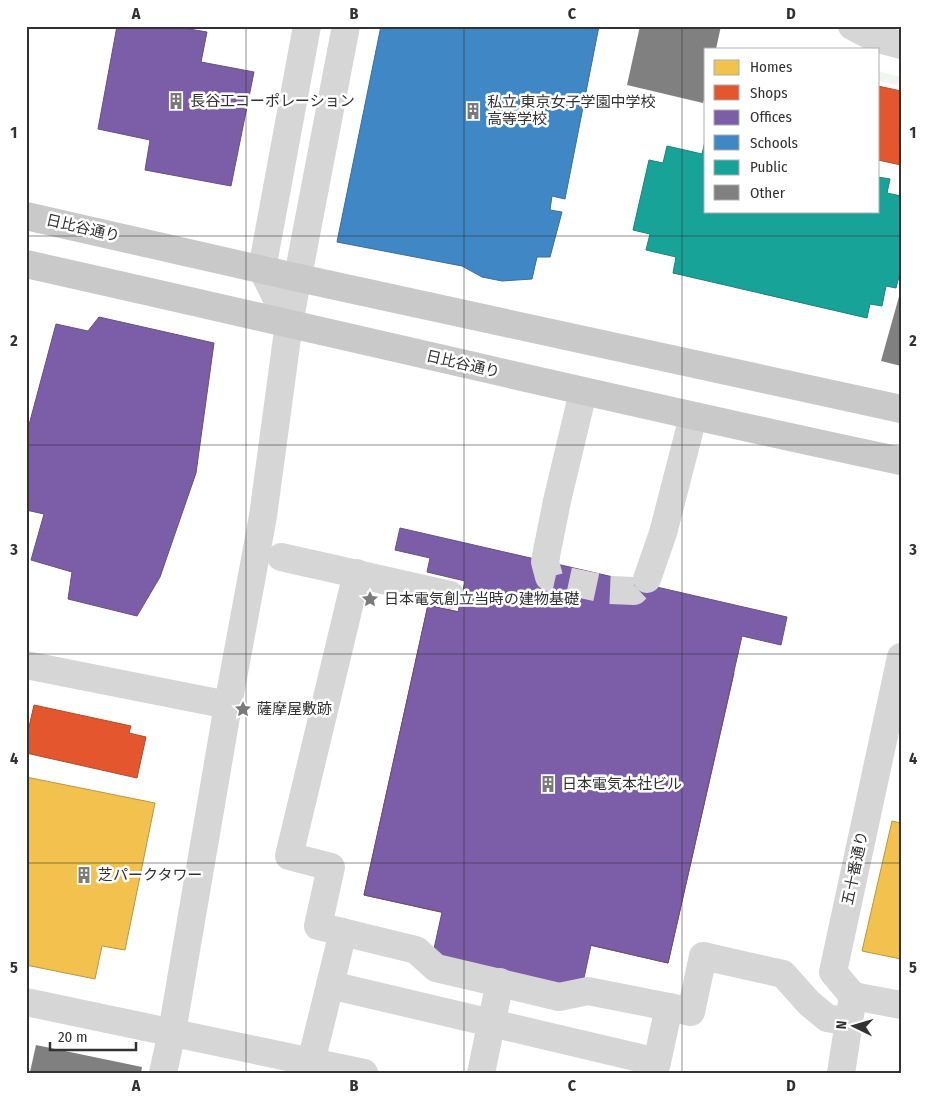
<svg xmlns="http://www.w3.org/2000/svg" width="927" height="1099" font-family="'Fira Sans Condensed','Noto Sans JP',sans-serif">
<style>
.green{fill:#f1f5ed}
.homes{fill:#f2c14e;stroke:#b89646}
.shops{fill:#e4572e;stroke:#af4c2f}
.offices{fill:#7b5ea7;stroke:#655184}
.schools{fill:#3f88c5;stroke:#3b6e99}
.public{fill:#17a398;stroke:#1f8179}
.building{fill:#808080}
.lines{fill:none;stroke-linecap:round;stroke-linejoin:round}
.minor-tunnel{stroke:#d6d6d6;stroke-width:28;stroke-dasharray:28 14;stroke-linecap:butt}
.minor{stroke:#d6d6d6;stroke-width:28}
.major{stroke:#c9c9c9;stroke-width:28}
.grid{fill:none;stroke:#323232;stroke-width:1;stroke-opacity:0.55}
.labels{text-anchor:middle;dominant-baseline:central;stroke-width:5;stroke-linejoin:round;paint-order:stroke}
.poi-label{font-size:15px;fill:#323232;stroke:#fff;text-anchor:start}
.street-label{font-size:15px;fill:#323232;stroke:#fff}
.neatline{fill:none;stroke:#323232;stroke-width:2}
.grid-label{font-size:16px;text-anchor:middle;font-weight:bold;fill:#323232}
</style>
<rect width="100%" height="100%" fill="#fff"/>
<polygon class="green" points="878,71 901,77 901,86 878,81"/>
<g class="homes">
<polygon points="26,777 155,803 125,950 102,946 95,979 26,965"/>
<polygon points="892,821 901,823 901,959 862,951"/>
</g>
<g class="shops">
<polygon points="878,86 901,91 901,165 878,160"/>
<polygon points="428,605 500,621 436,911 364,895"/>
<polygon points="500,621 662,657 598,947 436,911"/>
<polygon points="662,657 734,673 668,963 598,947"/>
<polygon points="34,705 131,726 129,733 146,737 137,778 26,753 26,740"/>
</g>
<g class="offices">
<polygon points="117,26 171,26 207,32 201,62 254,72 231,186 145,170 150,140 98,129"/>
<polygon points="99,317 214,343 196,473 160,577 137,616 68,599 72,572 31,560 44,514 26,510 26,436 56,324 88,331"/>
<polygon points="400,528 787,617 781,645 742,636 668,963 591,945 581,992 432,958 442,912 364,895 428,605 458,612 465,581 427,572 430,558 395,550"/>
</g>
<polygon class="schools" points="381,26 599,26 565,199 552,196 550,210 562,212 550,257 537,257 532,279 502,281 482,277 462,266 337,242"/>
<polygon class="public" points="706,137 706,211 878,211 878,177 890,179 887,193 901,196 901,269 896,288 886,286 882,306 870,304 867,318 699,279 673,273 676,257 646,250 650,234 633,230 649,160 663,163 667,146 702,154"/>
<g class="building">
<polygon points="640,26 721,26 716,49 706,49 706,93 703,103 627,85"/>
<polygon points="900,293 901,293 901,366 881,361"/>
<polygon points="36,1045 142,1067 141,1073 34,1073 30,1072"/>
</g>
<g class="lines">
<polyline class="minor-tunnel" points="546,556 545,562 549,577 609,590 634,591 647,579"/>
<g class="minor">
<polyline points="852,26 875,38 901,45"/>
<polyline points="289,323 262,269 307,26"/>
<polyline points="546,556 557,501 583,392"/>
<polyline points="281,557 450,595"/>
<polyline points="357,573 289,856 331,867 318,926 416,950 436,968 559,997 588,991 669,1007 657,1062"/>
<polyline points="647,579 663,533 693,417"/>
<polyline points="26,665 228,705"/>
<polyline points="330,985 343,932"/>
<polyline points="853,996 901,1005"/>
<polyline points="26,1002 364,1073"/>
<polyline points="669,1007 691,1012 703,956 783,974 809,1003 827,1018 849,1022"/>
<polyline points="311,1062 330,985 657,1062 654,1073"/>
<polyline points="163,1073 172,1032 228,705 263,516 289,323 346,26"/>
<polyline points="481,1073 500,982"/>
<polyline points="841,1073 853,996 833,972 901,657"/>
</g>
<g class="major">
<polyline points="26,216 299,278 901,409"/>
<path d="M26,264C318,329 608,399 901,461"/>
</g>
</g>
<path class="grid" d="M246,26V1073M464,26V1073M682,26V1073M26,236H901M26,445H901M26,654H901M26,863H901"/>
<defs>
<g id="building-bare" transform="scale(1.35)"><path d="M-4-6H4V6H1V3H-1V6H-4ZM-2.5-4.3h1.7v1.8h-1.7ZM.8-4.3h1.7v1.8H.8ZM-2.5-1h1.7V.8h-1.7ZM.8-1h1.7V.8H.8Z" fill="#7a7a7a" stroke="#fff" stroke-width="2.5" paint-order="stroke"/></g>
<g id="sight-bare" transform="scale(1.35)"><path d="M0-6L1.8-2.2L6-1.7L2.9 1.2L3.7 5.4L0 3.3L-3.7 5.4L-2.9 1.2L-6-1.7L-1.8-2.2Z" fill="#7a7a7a" stroke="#fff" stroke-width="2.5" paint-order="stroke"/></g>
</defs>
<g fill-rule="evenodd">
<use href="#building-bare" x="176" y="101"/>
<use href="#building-bare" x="473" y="111"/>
<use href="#sight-bare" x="370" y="599"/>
<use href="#sight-bare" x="243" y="709"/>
<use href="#building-bare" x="548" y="784"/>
<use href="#building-bare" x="84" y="875"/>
</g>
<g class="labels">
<g class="poi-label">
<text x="190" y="101">長谷工コーポレーション</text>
<text x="487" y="102">私立 東京女子学園中学校<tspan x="487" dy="17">高等学校</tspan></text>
<text x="384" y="599">日本電気創立当時の建物基礎</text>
<text x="257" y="709">薩摩屋敷跡</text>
<text x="562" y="784">日本電気本社ビル</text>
<text x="98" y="875">芝パークタワー</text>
</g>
<g class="street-label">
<text transform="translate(83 228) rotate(13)">日比谷通り</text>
<text transform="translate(463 364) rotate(13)">日比谷通り</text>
<text transform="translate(855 868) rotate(-78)">五十番通り</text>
</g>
</g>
<rect width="927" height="1099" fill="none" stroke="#ffffff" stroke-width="55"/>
<rect x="704" y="48" width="175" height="165" fill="#ffffff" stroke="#adadad"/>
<rect x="714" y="60" width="25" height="15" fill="#f2c14e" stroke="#adadad"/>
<text x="750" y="72" font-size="15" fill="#323232">Homes</text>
<rect x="714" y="85" width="25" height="15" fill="#e4572e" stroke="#adadad"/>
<text x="750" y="98" font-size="15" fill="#323232">Shops</text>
<rect x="714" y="110" width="25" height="15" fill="#7b5ea7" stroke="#adadad"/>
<text x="750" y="122" font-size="15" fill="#323232">Offices</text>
<rect x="714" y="135" width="25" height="15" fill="#3f88c5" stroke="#adadad"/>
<text x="750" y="148" font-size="15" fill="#323232">Schools</text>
<rect x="714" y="160" width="25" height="15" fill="#17a398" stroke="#adadad"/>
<text x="750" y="172" font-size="15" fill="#323232">Public</text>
<rect x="714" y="185" width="25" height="15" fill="#808080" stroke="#adadad"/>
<text x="750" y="198" font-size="15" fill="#323232">Other</text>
<g transform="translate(854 1026) rotate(275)" stroke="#ffffff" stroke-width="4" paint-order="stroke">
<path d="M0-4L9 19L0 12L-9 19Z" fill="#323232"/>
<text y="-8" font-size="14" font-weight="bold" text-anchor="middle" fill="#323232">N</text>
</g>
<path d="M50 1042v8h86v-8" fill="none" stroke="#323232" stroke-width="2.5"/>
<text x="58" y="1042" font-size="15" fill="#323232" stroke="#ffffff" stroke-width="4" paint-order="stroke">20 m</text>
<rect x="28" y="28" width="872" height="1044" class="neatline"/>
<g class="grid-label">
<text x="136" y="19">A</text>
<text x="354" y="19">B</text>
<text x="572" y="19">C</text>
<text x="791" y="19">D</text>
<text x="14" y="138">1</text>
<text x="913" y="138">1</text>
<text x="14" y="346">2</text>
<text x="913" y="346">2</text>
<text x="14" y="555">3</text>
<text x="913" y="555">3</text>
<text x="14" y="764">4</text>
<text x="913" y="764">4</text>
<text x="14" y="973">5</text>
<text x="913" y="973">5</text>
<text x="136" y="1091">A</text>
<text x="354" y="1091">B</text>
<text x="572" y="1091">C</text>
<text x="791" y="1091">D</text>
</g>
</svg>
